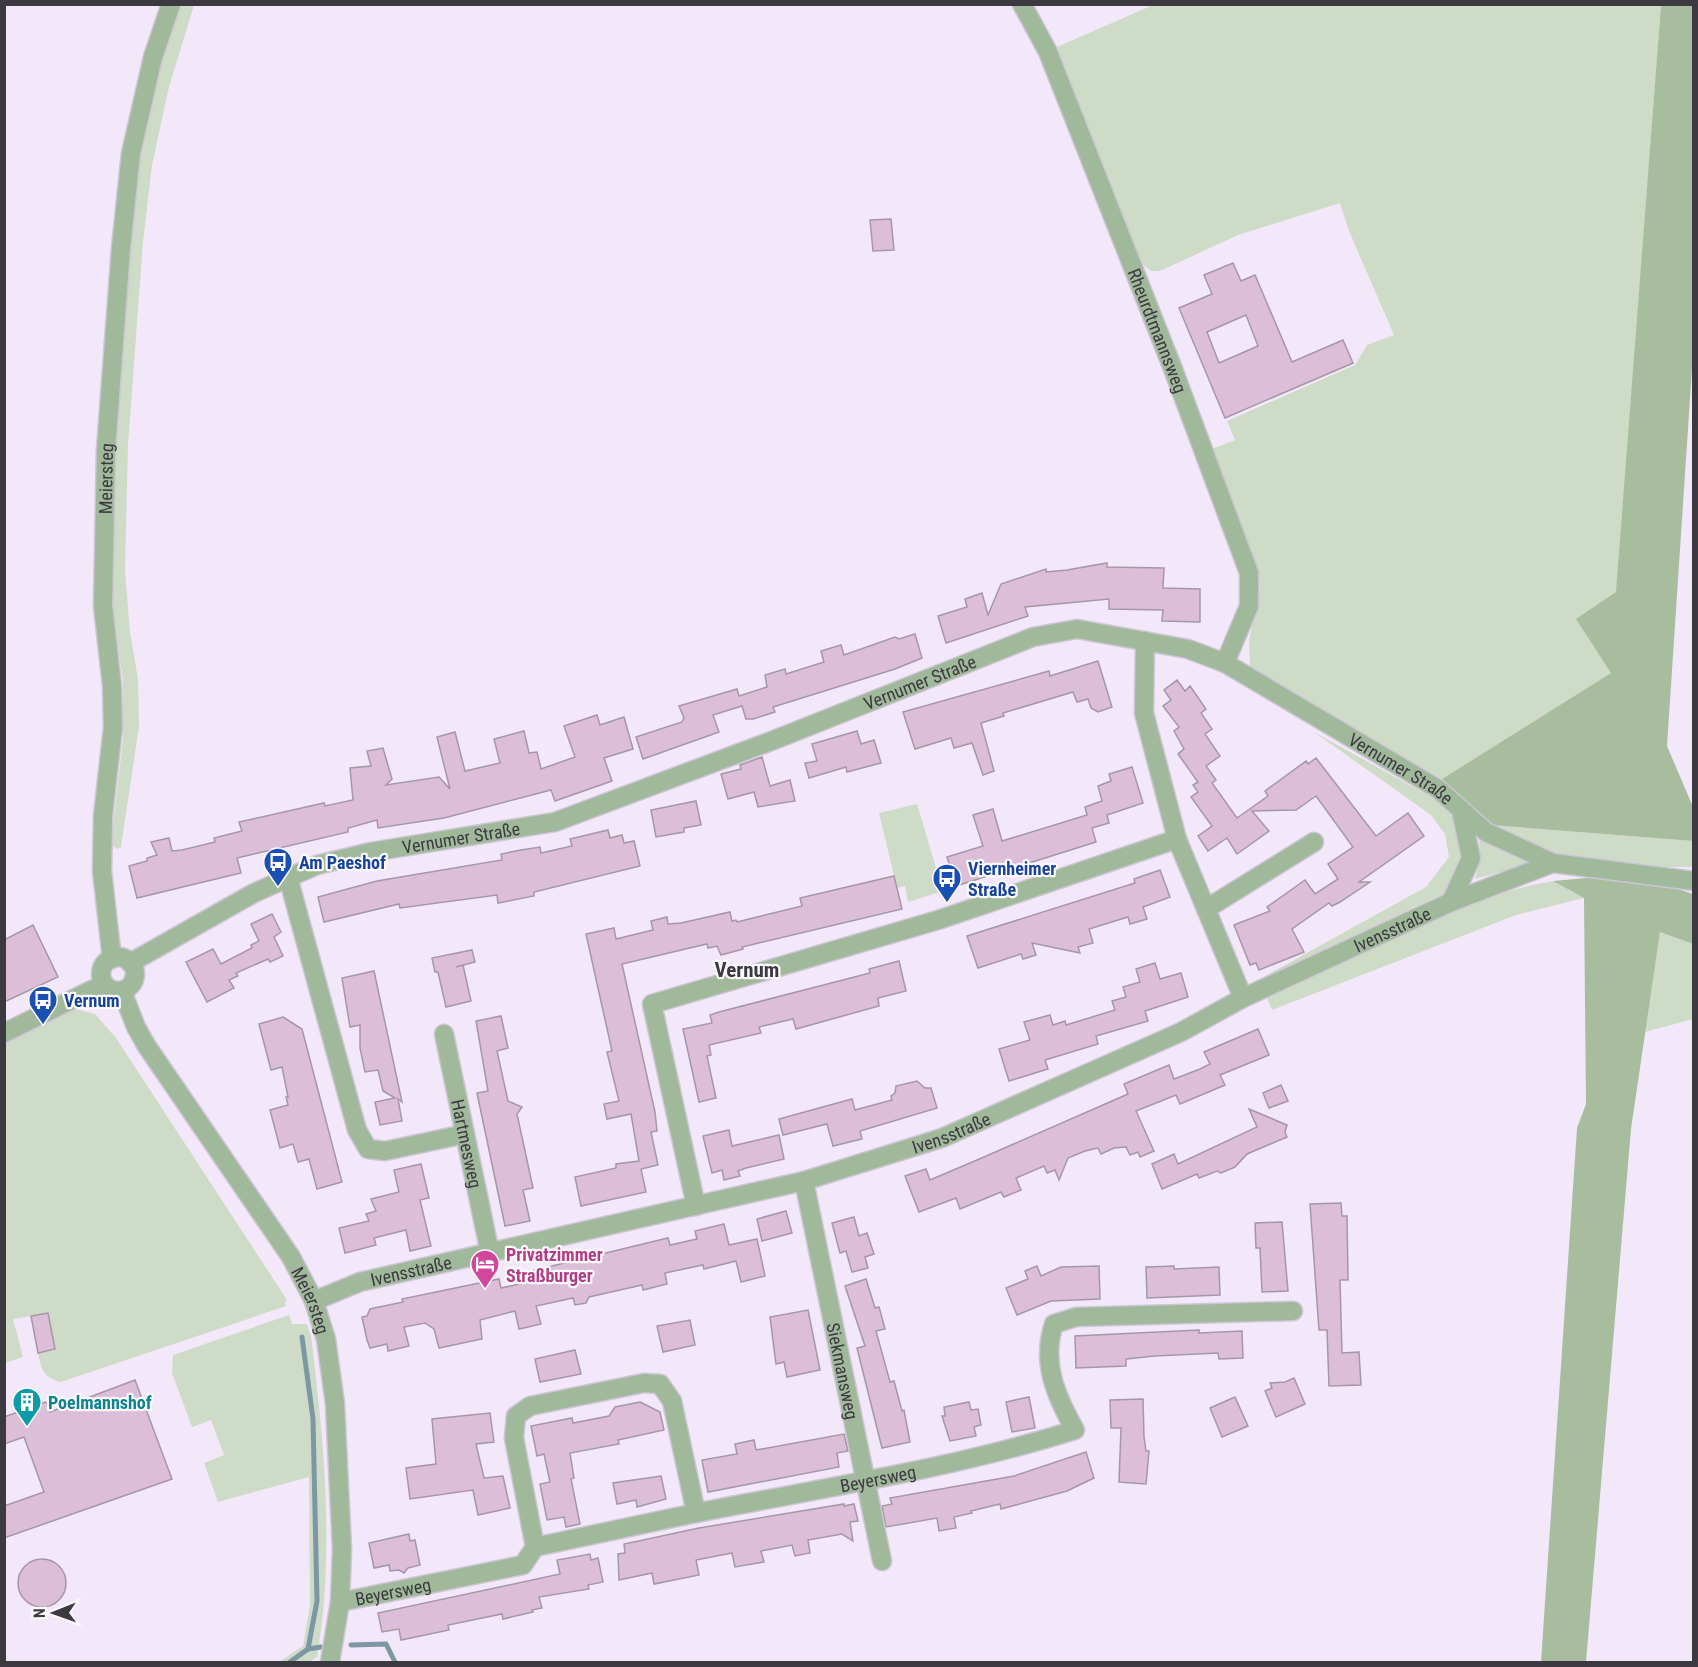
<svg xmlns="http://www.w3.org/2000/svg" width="1698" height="1667" font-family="'Roboto Condensed',sans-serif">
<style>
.green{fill:#cedbc7}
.forest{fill:#a8bd9e}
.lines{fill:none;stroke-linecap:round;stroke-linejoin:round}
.stream{stroke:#7b98a4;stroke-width:5}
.building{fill:#dcbed9;stroke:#a697a4;stroke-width:1.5;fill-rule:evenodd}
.minor-casing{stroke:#cec5d5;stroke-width:21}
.minor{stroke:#a0b99b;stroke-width:18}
.labels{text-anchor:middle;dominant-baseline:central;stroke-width:4.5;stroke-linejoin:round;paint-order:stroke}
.street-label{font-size:18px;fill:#3d3941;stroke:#fbf9fc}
.transit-label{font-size:18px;font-weight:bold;fill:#164399;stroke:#fbf9fc;text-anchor:start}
.hotel-label{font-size:18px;font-weight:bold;fill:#b23c85;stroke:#fbf9fc;text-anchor:start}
.culture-label{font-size:18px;font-weight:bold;fill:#0d838f;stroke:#fbf9fc;text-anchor:start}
.quarter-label{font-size:21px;font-weight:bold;fill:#3d3941;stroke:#fbf9fc}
</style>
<rect width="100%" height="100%" fill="#f2e8fa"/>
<g class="green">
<polygon points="179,5 194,5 169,87 152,165 143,242 128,445 125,571 130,632 138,679 139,726 121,847 117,849 111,844 123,739 123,680 111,605 115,433 128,244 141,151 160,65"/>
<polygon points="1153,5 1661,5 1611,673 1442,779 1278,688 1250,666 1249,641 1260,586 1250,548 1212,449 1235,440 1227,421 1355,365 1367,345 1394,335 1349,231 1340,203 1238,235 1160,271 1151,271 1140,262 1057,47"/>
<polygon points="1314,732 1442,803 1463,829 1461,875 1443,894 1249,985 1426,887 1449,857 1445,834 1431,815"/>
<polygon points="917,804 943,891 908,902 905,886 897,888 879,813"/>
<polygon points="1490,825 1693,841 1693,867 1662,867 1554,854 1520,842"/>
<polygon points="1479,834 1501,850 1530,862 1530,864 1475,879 1480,859"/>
<path d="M1553,881L1584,898L1516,915L1272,1010L1267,998C1359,954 1451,898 1553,881Z"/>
<polygon points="1660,932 1693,944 1693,1019 1645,1032"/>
<path d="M75,1009L95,1014L116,1038L287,1300L285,1302L286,1306L61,1382C44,1378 41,1370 38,1353L55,1350L48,1313L13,1319L23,1357L5,1363V1042Z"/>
<path d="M289,1315L292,1324H307L311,1336C324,1441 335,1551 317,1657L309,1662H279L303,1646L310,1605L309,1477L218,1502L204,1463L224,1455L211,1420L192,1427L172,1373L173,1355Z"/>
</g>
<g class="forest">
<polygon points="1661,5 1693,5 1693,353 1667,746 1693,807 1693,841 1490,825 1442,779 1611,673 1576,619 1616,592"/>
<polygon points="1597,877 1663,884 1693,894 1693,944 1660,932 1631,1129 1586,1662 1541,1662 1577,1128 1586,1104 1584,898 1553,881"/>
</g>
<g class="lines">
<g class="stream">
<polyline points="302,1337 313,1419 317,1601 308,1649"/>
<polyline points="351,1645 386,1644 395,1662"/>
<polyline points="290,1662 308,1649 321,1647"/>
</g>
</g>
<g class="building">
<polygon points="891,219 894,250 873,251 870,220"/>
<path d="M1233,263L1241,281L1255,275L1292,362L1343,340L1353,363L1225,418L1179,308L1212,294L1204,275ZM1246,315L1258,346L1219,363L1207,332Z"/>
<polygon points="1107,563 1107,567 1164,568 1163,588 1200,589 1200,622 1162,621 1163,610 1109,609 1109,599 1025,607 1028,616 946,643 938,616 967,607 965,599 982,593 988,615 1001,584 1046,569 1046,572 1067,570"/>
<polygon points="915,634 922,658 895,669 773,707 775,712 753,719 746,719 742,706 713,715 719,732 643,759 636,737 682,722 684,718 679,706 737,689 739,696 767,687 765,675 785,669 786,674 824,662 821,651 841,645 844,655 895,637 899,639"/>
<polygon points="1098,661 1112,707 1098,712 1091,708 1088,699 1077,702 1073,692 1003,713 1004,716 981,723 994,771 983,775 972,743 954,748 951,738 915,749 903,712 1049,671 1050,676"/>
<polygon points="1177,680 1185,691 1190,686 1206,709 1201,713 1212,729 1205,734 1220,756 1206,766 1216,780 1212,783 1237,818 1268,796 1265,791 1306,761 1308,764 1316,758 1376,836 1408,813 1424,836 1359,882 1370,882 1340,902 1332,906 1329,903 1292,929 1304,952 1259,970 1256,963 1250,965 1234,925 1270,911 1267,907 1305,880 1315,894 1338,879 1328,864 1353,847 1316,796 1296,810 1252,811 1269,831 1237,854 1227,838 1208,851 1198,836 1212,826 1191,797 1198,792 1193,785 1198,782 1178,754 1184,749 1174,731 1179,727 1163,706 1171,700 1164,690"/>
<polygon points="597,715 600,725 624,717 633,749 604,758 612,781 555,801 551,790 444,818 378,828 377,820 348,828 348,832 237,858 241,873 137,898 129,866 147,861 147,858 157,855 151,842 169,838 172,851 182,850 215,842 214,838 242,831 239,822 324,803 325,806 353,800 350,768 371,766 367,751 383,748 392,779 386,785 439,777 450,789 437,737 455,732 465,771 500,763 494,739 524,731 529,753 537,752 541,769 575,757 564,726"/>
<polygon points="857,731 861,744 874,740 881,763 847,772 846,767 809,778 805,763 817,761 812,744"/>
<polygon points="762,757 770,786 790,780 795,801 758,807 754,792 728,799 721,774 741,769 740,765"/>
<polygon points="1132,767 1143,803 1107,815 1109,823 1092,828 1096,842 956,886 947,857 983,846 973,815 993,809 1002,841 1087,815 1085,807 1102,801 1098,786 1111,781 1109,774"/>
<polygon points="696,801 701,825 684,828 684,832 656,837 651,810"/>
<polygon points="608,830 610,838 622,835 624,843 634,841 640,866 534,892 534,896 498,903 497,895 400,908 399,904 324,922 318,897 377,881 502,860 501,854 521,850 540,847 541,853 572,846 570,839"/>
<polygon points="1160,870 1170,897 1143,907 1147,919 1130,924 1128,917 1089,929 1093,943 1078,947 1080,953 1032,943 1036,955 1023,959 1021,954 978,968 967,936 1135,883 1134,879"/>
<polygon points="894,876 902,909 742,947 743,949 721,955 717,946 708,948 707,944 622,964 655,1112 657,1131 651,1132 658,1165 641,1169 646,1192 581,1206 575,1177 616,1168 616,1164 639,1161 631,1114 607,1119 604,1104 619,1101 607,1052 612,1051 586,934 614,928 616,939 653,930 651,921 667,917 668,924 681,923 730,912 732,921 736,920 737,922 802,906 800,898"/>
<polygon points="272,914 281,932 274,937 283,956 270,962 268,959 236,973 238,976 229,980 234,988 207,1002 186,962 213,949 221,964 252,948 251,945 259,941 251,924"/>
<polygon points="33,925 58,977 4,1002 4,940"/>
<polygon points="472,950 475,962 456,967 463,965 471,1001 446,1007 438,972 435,972 432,958"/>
<polygon points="899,961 906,991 878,998 879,1006 796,1029 793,1019 759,1027 761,1033 709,1045 711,1055 707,1056 716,1098 699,1102 683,1029 712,1023 710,1015 719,1012 870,973 869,969"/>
<polygon points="1155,963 1160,979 1181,973 1188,997 1145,1011 1148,1021 1096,1036 1098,1044 1045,1060 1048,1069 1009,1081 999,1049 1030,1040 1024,1022 1050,1015 1053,1025 1065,1021 1066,1025 1115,1010 1112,1001 1126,997 1123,987 1140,982 1136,969"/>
<polygon points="374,971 402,1102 398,1099 402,1121 380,1125 375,1102 395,1098 383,1091 378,1070 365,1072 360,1048 360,1025 350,1027 342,978"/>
<polygon points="501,1016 508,1048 497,1051 508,1101 522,1107 517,1114 533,1188 523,1190 530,1221 505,1226 477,1093 488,1091 476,1021"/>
<polygon points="283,1017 302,1029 342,1182 317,1189 309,1159 298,1162 293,1144 280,1148 270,1110 288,1105 286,1097 288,1097 282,1067 271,1070 259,1024"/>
<polygon points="1258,1029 1269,1055 1220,1075 1225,1085 1180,1104 1176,1095 1136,1111 1154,1151 1140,1157 1138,1152 1130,1155 1126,1147 1114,1148 1101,1154 1098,1148 1085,1151 1068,1158 1059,1180 1055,1170 1047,1173 1044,1166 1016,1178 1021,1190 1004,1197 1001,1192 960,1209 956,1198 919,1212 905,1176 926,1169 930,1180 977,1160 1128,1094 1124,1084 1169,1065 1174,1079 1200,1069 1210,1064 1204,1052"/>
<polygon points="917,1081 925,1088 931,1088 937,1108 860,1131 862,1139 833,1146 827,1124 783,1135 779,1119 852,1099 855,1110 892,1100 891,1096 895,1093 896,1086"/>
<polygon points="1281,1085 1288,1101 1269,1108 1263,1093"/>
<polygon points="1249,1109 1287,1125 1285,1132 1287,1137 1247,1154 1235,1167 1221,1173 1217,1171 1199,1178 1197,1174 1162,1189 1152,1164 1174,1154 1178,1164 1257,1127"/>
<polygon points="729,1130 732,1146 779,1135 784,1159 746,1168 738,1171 740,1176 724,1180 722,1170 712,1173 703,1136"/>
<polygon points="421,1164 429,1198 420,1200 431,1246 410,1251 406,1230 374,1238 376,1245 345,1253 339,1228 369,1221 366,1214 376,1211 371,1199 399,1192 394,1170"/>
<polygon points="1341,1203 1342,1216 1347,1216 1348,1280 1340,1280 1342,1353 1359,1352 1361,1385 1329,1386 1327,1330 1319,1330 1310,1204"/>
<polygon points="786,1211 792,1233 762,1241 757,1219"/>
<polygon points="854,1217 859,1236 867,1233 874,1254 865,1257 868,1268 852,1272 846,1251 840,1253 832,1223"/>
<polygon points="1282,1222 1288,1291 1262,1292 1260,1248 1256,1248 1255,1223"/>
<polygon points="724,1224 729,1245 757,1239 765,1276 741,1282 736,1261 704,1269 703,1265 665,1273 667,1284 643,1290 642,1285 620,1290 589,1297 586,1303 575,1305 573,1298 536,1306 541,1324 519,1329 515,1311 480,1320 482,1339 439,1348 434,1329 425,1323 404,1327 409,1346 388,1351 387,1344 370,1348 367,1340 362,1317 367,1316 370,1309 403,1302 402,1299 499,1279 501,1288 529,1282 527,1272 668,1238 670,1245 697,1239 695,1231"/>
<polygon points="1037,1266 1041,1276 1061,1267 1099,1266 1100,1299 1051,1301 1017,1315 1006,1288 1028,1279 1025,1271"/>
<polygon points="1174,1266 1174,1269 1219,1267 1220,1295 1147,1298 1146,1267"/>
<polygon points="866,1279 875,1308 879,1307 885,1329 876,1331 890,1382 894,1381 902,1411 904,1410 910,1442 882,1448 857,1348 865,1346 845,1286"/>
<polygon points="808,1310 820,1370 787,1377 784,1362 776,1364 770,1317"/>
<polygon points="48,1313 55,1349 38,1353 31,1316"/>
<polygon points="690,1320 695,1345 663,1352 657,1326"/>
<polygon points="1199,1330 1199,1333 1242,1331 1243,1358 1219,1359 1218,1353 1155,1356 1126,1359 1126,1366 1076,1368 1075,1336"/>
<polygon points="575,1350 581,1374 540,1382 535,1359"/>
<polygon points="1294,1378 1305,1404 1276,1417 1265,1391 1272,1388 1270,1383 1285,1382"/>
<polygon points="135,1380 172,1479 4,1538 4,1506 44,1492 24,1437 4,1444 4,1417 46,1402 50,1412"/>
<polygon points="1029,1397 1035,1428 1012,1432 1006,1402"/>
<polygon points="1235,1397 1248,1426 1222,1437 1210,1408"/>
<polygon points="1143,1399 1144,1437 1146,1451 1149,1451 1146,1484 1119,1482 1121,1428 1111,1428 1110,1400"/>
<polygon points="640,1402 660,1412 664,1430 618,1440 619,1444 570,1453 574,1478 571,1479 580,1524 566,1527 564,1517 547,1520 540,1484 550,1482 544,1454 537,1456 531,1426 572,1418 573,1423 609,1416 615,1407"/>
<polygon points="969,1402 971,1410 978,1409 981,1425 974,1427 976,1436 950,1441 942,1416 945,1416 944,1407"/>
<polygon points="490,1413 494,1442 476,1444 484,1478 503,1476 510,1508 478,1515 473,1490 410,1499 406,1468 436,1464 432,1419"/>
<polygon points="844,1434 848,1451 837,1453 839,1467 708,1492 702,1460 737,1454 735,1444 754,1440 756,1450"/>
<polygon points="1086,1452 1094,1478 1067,1491 1001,1509 1000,1504 971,1511 972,1513 954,1517 956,1528 939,1531 937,1518 886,1527 882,1506 892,1504 890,1498 1014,1476"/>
<polygon points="661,1476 666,1499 637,1507 636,1500 617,1504 613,1483"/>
<polygon points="844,1504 844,1506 854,1504 858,1521 850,1522 853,1541 842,1534 808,1540 810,1553 795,1556 792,1545 777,1548 761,1551 764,1562 735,1567 732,1553 696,1560 699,1575 654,1584 652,1573 619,1580 618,1554 625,1553 624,1544 699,1528"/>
<polygon points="409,1534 410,1541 415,1540 420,1565 408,1568 404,1573 399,1570 390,1571 389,1565 374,1568 369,1543"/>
<polygon points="590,1554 591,1560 598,1558 603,1582 588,1585 589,1589 539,1597 542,1608 532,1610 533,1612 503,1619 502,1614 448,1625 449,1630 401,1640 399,1629 382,1632 378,1613 560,1574 557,1560"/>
<circle cx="42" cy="1583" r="24"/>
</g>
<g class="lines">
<g class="minor-casing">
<g id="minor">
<path id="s1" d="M1022,4L1048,52L1173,369L1249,573V606L1225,663"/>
<polyline points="1145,641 1144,713 1177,839 1243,998"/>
<polyline points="288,877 357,1130 368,1149 385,1151 465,1134"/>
<polyline points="1451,902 1471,858 1461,810"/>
<polyline points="1206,909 1314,842"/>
<circle cx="118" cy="974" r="17"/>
<path id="s2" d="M112,959L102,871L103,816L113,727L112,686L103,606L106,450L121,248L131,153L153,57L171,4"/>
<path id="s3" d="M130,963L254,893L317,865L371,852L555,822L774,740L1033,637L1077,629L1188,649L1225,663L1438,789L1486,832L1553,863L1694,881"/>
<path id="s4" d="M122,991L136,1027L146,1045L291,1257L314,1301L326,1339L335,1404L342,1549L340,1602L330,1662"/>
<polyline points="4,1033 104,984"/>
<path id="s5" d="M444,1034L490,1253"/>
<path id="s6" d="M804,1181L882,1561"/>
<polyline points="696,1206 652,1004 938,920 1177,839"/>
<path id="s7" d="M314,1301L360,1282L804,1181L942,1138L1181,1032L1243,998L1451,902L1553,863"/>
<polyline points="535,1547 514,1438 516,1416 530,1406 644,1383 660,1384 672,1401 696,1513"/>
<path id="s8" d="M340,1602L523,1565L535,1547C588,1536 642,1524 696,1513C822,1488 951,1469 1075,1430C1056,1396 1041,1363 1054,1324L1076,1317L1293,1311"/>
</g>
</g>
<use href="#minor" class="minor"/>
</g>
<defs>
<g id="bus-pin" transform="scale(1.5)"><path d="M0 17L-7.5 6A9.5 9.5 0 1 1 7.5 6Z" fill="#1a4fb4" stroke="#fbf9fc"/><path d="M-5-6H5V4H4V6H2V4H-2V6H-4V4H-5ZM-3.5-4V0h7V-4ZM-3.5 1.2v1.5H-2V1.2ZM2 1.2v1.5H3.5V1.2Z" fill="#fff"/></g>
<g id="hotel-pin" transform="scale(1.5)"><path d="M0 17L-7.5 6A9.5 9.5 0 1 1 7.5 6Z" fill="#d1479c" stroke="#fbf9fc"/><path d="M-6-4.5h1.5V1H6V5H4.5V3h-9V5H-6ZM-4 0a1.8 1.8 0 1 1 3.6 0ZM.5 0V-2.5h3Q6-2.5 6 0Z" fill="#fff"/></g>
<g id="building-pin" transform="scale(1.5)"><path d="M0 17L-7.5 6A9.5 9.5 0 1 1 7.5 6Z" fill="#0f9aa8" stroke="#fbf9fc"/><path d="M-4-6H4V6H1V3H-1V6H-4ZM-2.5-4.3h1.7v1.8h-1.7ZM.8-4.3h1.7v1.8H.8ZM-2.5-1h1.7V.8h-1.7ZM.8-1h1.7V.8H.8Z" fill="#fff"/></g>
</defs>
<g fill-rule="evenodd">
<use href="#bus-pin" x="278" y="862"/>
<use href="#bus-pin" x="947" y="878"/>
<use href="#bus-pin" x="43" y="1000"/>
<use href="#hotel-pin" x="485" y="1264"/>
<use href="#building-pin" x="27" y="1402"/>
</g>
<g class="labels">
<g class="street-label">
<text stroke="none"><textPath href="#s1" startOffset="354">Rheurdtmannsweg</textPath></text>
<text stroke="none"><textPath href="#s2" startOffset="482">Meiersteg</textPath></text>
<text stroke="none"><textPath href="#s3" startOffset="844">Vernumer Straße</textPath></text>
<text stroke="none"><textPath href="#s3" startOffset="1368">Vernumer Straße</textPath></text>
<text stroke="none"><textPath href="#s3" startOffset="358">Vernumer Straße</textPath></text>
<text stroke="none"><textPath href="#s7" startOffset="1146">Ivensstraße</textPath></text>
<text stroke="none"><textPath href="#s7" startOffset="660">Ivensstraße</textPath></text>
<text stroke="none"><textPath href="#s5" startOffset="112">Hartmesweg</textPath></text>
<text stroke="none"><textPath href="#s7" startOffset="102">Ivensstraße</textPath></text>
<text stroke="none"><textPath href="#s4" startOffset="364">Meiersteg</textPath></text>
<text stroke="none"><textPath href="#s6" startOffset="194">Siekmansweg</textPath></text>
<text stroke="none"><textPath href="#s8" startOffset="558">Beyersweg</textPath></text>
<text stroke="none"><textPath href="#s8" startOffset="54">Beyersweg</textPath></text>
</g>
<g class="transit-label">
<text x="299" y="862">Am Paeshof</text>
<text x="968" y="868">Viernheimer<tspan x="968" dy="21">Straße</tspan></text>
<text x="64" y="1000">Vernum</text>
</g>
<g class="hotel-label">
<text x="506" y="1254">Privatzimmer<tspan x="506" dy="21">Straßburger</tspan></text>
</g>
<g class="culture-label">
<text x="48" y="1402">Poelmannshof</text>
</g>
<g class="quarter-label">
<text x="747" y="970">Vernum</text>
</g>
</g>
<rect width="1698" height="1667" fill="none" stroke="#3d3941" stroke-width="12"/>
<g transform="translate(54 1613) rotate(269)" stroke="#fbf9fc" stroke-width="4.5" paint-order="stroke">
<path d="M0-4.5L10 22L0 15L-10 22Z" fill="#3d3941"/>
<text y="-9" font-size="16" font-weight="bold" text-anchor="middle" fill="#3d3941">N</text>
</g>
</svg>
